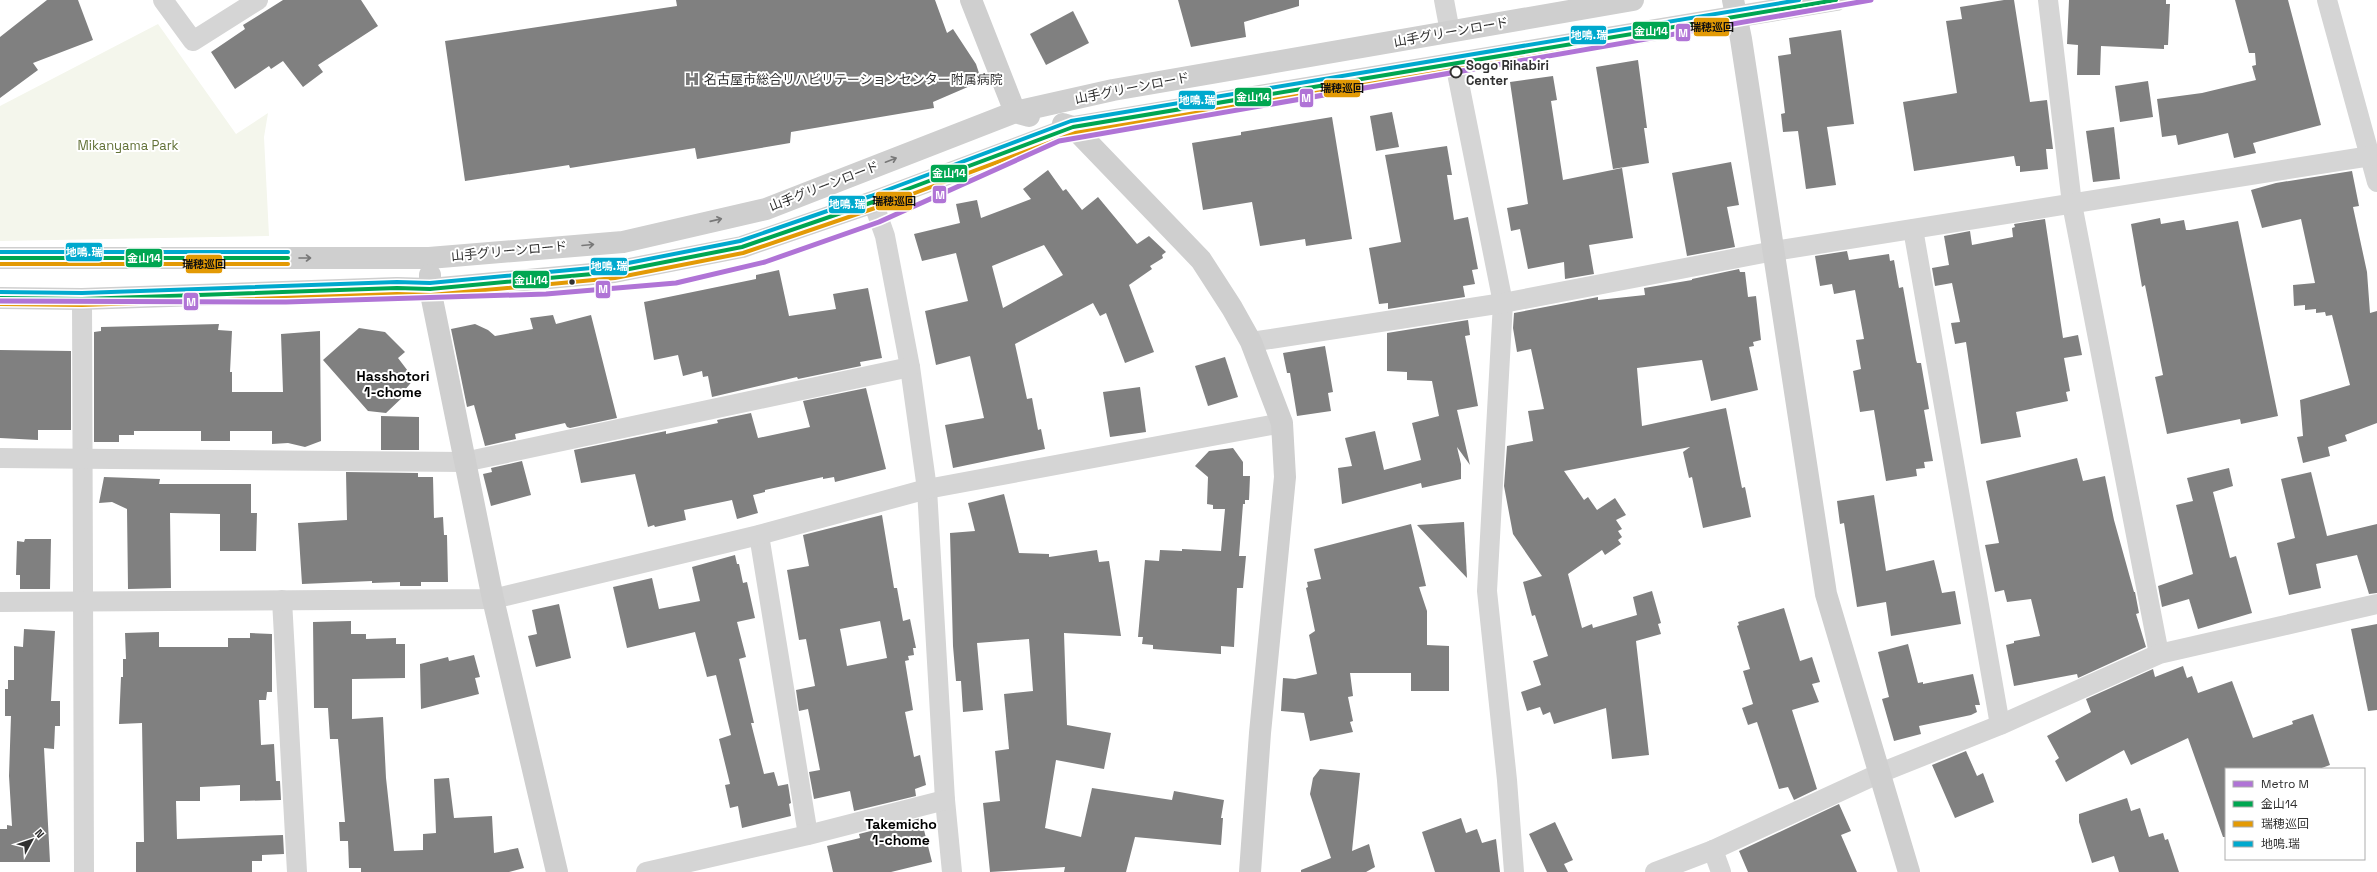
<svg xmlns="http://www.w3.org/2000/svg" width="2377" height="872" font-family="'Space Grotesk','Noto Sans JP',sans-serif">
<style>
.green{fill:#f4f6ec}
.building{fill:#808080;fill-rule:evenodd}
.lines{fill:none;stroke-linecap:round;stroke-linejoin:round}
.street{stroke:#d5d5d5;stroke-width:20}
.secondary{stroke:#cfcfcf;stroke-width:22}
.bus-1-casing{stroke:#fff;stroke-width:7}
.bus-2-casing{stroke:#fff;stroke-width:7}
.bus-3-casing{stroke:#fff;stroke-width:7}
.bus-1{stroke:#00a651;stroke-width:4}
.bus-2{stroke:#e39a05;stroke-width:4}
.bus-3{stroke:#00a9ce;stroke-width:4}
.metro-1-casing{stroke:#fff;stroke-width:8}
.metro-1{stroke:#b074d6;stroke-width:5}
.oneway{stroke:#787878}
.stop-dot{fill:#fff;stroke:#313131;stroke-width:2}
.bus-dot{fill:#313131;stroke:#fff;stroke-width:1.5}
.labels{text-anchor:middle;dominant-baseline:central;stroke-width:4;stroke-linejoin:round;paint-order:stroke}
.street-label{font-size:13px;fill:#313131;stroke:#fff}
.stop-label{font-size:13px;font-weight:bold;fill:#313131;stroke:#fff;text-anchor:start}
.poi-label{font-size:13px;fill:#313131;stroke:#fff;text-anchor:start}
.park-label{font-size:13px;fill:#637238;stroke:#fff}
.neighbourhood-label{font-size:14px;font-weight:bold;fill:#000;stroke:#fff}
.line-badge{stroke:#fff;stroke-width:1.5}
.badge-label{font-size:11px;text-anchor:middle;font-weight:bold;fill:#fff}
.pale-badge-label{font-size:11px;text-anchor:middle;font-weight:bold;fill:#111}
</style>
<rect width="100%" height="100%" fill="#fff"/>
<polygon class="green" points="158,24 236,134 268,113 264,137 269,236 0,241 0,106"/>
<g class="building">
<polygon points="47,0 78,0 93,40 33,63 38,70 0,98 0,37"/>
<polygon points="283,0 361,0 378,26 318,65 323,72 303,87 283,61 271,69 269,66 235,89 211,52 245,29 243,25"/>
<polygon points="676,0 935,0 947,33 953,29 976,64 980,76 977,83 933,102 934,108 791,132 790,143 697,159 695,148 570,168 569,165 465,181 445,41 677,6"/>
<polygon points="1178,0 1299,0 1299,6 1244,22 1246,37 1191,47"/>
<polygon points="2004,0 2014,0 2030,102 2047,100 2053,149 2046,149 2048,169 2020,172 2020,166 2016,166 2014,156 1914,171 1903,102 1957,93 1946,21 1962,19 1960,7"/>
<polygon points="2069,0 2166,0 2166,4 2170,4 2168,45 2164,45 2164,49 2101,46 2100,75 2077,75 2078,45 2067,44"/>
<polygon points="2235,0 2288,0 2321,125 2253,143 2256,153 2234,158 2228,133 2178,145 2176,135 2162,137 2157,99 2202,93 2256,80 2252,66 2256,65 2255,53 2249,53"/>
<polygon points="1073,11 1089,43 1046,65 1030,34"/>
<polygon points="1841,30 1854,124 1827,127 1836,185 1806,189 1798,131 1783,132 1781,114 1785,113 1778,56 1791,54 1789,38"/>
<polygon points="1638,60 1647,128 1644,128 1649,163 1613,169 1596,67"/>
<polygon points="1553,76 1557,100 1551,101 1563,180 1622,168 1633,238 1589,245 1594,274 1565,279 1564,262 1528,269 1520,229 1511,231 1507,208 1528,204 1510,82"/>
<polygon points="2148,81 2153,117 2120,122 2115,86"/>
<polygon points="1392,112 1399,147 1376,151 1370,116"/>
<polygon points="1332,117 1352,239 1306,246 1305,239 1260,246 1252,202 1203,210 1192,143 1241,135 1241,132"/>
<polygon points="2114,127 2120,179 2093,182 2086,131"/>
<polygon points="1447,146 1452,175 1447,175 1454,220 1468,217 1478,269 1472,270 1475,284 1463,286 1465,297 1388,309 1388,303 1379,304 1369,248 1401,242 1385,155"/>
<polygon points="1731,162 1739,205 1727,207 1735,247 1687,256 1672,173"/>
<path d="M1048,170L1063,191L1066,189L1082,210L1098,197L1137,244L1149,236L1166,252L1162,255L1163,258L1150,266L1152,269L1129,285L1154,352L1125,363L1106,313L1100,316L1093,303L1015,344L1027,399L1032,398L1038,430L1041,429L1045,449L953,468L945,425L984,418L970,356L936,365L925,311L968,301L956,253L922,261L914,234L960,223L956,204L977,200L981,218L1031,199L1023,189ZM1044,245L1063,275L1003,308L992,266Z"/>
<polygon points="2352,171 2359,206 2353,207 2367,272 2370,313 2377,311 2377,423 2345,435 2347,441 2328,447 2330,456 2303,463 2297,437 2303,436 2300,400 2350,385 2332,315 2326,316 2325,312 2316,313 2316,309 2305,310 2305,305 2294,306 2293,285 2315,283 2301,219 2262,228 2251,190 2276,183"/>
<polygon points="2160,218 2161,224 2184,220 2186,230 2190,230 2238,221 2278,416 2241,424 2240,419 2167,434 2155,377 2163,375 2145,285 2142,287 2131,224"/>
<polygon points="2045,219 2063,338 2078,335 2082,355 2064,358 2070,391 2066,392 2068,401 2016,412 2021,437 1981,444 1966,342 1955,344 1951,323 1960,322 1952,283 1935,286 1932,268 1949,265 1944,236 1970,231 1972,245 2013,237 2012,228 2015,227 2014,224"/>
<polygon points="1847,251 1849,260 1889,254 1890,261 1894,260 1899,288 1903,287 1916,360 1917,363 1921,363 1929,409 1924,410 1933,461 1924,462 1925,468 1916,469 1917,476 1886,481 1874,410 1860,412 1853,371 1861,369 1856,340 1864,339 1855,290 1834,294 1832,284 1820,286 1815,256"/>
<polygon points="1739,269 1740,272 1745,272 1748,297 1756,296 1761,340 1753,342 1754,346 1749,347 1758,390 1711,401 1702,360 1637,368 1642,426 1726,408 1742,488 1745,487 1751,517 1703,528 1692,477 1689,478 1683,452 1690,447 1564,471 1584,500 1588,497 1597,510 1615,498 1626,515 1616,520 1622,529 1618,531 1622,537 1618,540 1621,544 1605,555 1602,550 1568,574 1582,628 1592,624 1593,628 1637,615 1633,597 1652,591 1661,623 1658,624 1661,634 1636,641 1649,755 1612,759 1606,708 1554,724 1550,712 1543,715 1540,707 1527,711 1521,692 1541,685 1533,661 1548,656 1535,615 1532,616 1523,582 1542,576 1513,534 1504,486 1507,446 1533,441 1528,411 1544,409 1531,349 1517,352 1513,328 1514,313 1598,297 1598,300 1645,295 1644,288 1692,280 1692,279"/>
<polygon points="779,270 789,316 836,309 833,294 868,288 882,358 860,362 861,366 798,379 797,377 712,397 708,376 703,377 702,371 683,376 678,355 654,360 644,302 756,279 756,275"/>
<polygon points="553,315 556,324 591,315 617,418 570,428 567,427 565,423 515,434 516,439 485,446 474,405 467,407 451,329 475,324 488,330 495,336 533,329 530,318"/>
<polygon points="1468,320 1470,335 1465,336 1478,406 1457,410 1470,465 1457,447 1461,464 1461,479 1422,488 1421,483 1342,504 1338,468 1352,466 1345,438 1375,431 1384,470 1421,460 1412,423 1439,416 1432,381 1407,380 1407,372 1387,371 1387,333"/>
<polygon points="219,324 218,330 232,331 230,372 232,372 232,392 283,392 281,334 320,331 321,441 305,447 288,443 272,444 272,431 230,431 230,441 201,441 201,431 134,431 134,435 119,435 119,442 94,442 94,332 101,331 101,327"/>
<polygon points="359,328 385,332 405,352 398,358 414,379 404,391 406,394 386,413 368,411 323,360"/>
<polygon points="1325,346 1333,392 1328,393 1331,411 1297,416 1290,373 1287,373 1283,353"/>
<polygon points="0,350 71,351 71,430 38,430 38,440 0,438"/>
<polygon points="1225,357 1238,397 1208,406 1195,366"/>
<polygon points="1140,387 1146,432 1110,437 1103,392"/>
<polygon points="866,388 886,469 835,482 834,477 823,479 823,477 765,490 765,492 753,495 758,513 737,519 732,500 684,510 686,520 655,527 654,525 648,527 635,474 581,483 574,450 666,431 666,434 718,423 717,420 751,413 758,438 810,427 803,401"/>
<polygon points="381,416 419,417 419,450 381,450"/>
<polygon points="1233,448 1243,462 1243,476 1250,476 1249,500 1245,500 1245,504 1243,504 1239,556 1246,556 1243,588 1237,588 1234,647 1221,646 1221,654 1153,649 1153,645 1142,644 1143,637 1138,637 1145,560 1159,561 1160,550 1182,551 1182,549 1221,551 1225,509 1213,509 1213,505 1207,504 1208,477 1195,466 1209,451"/>
<polygon points="2077,458 2083,481 2105,476 2114,520 2134,592 2135,592 2139,613 2136,614 2146,647 2078,678 2077,674 2014,686 2006,645 2014,643 2014,641 2040,636 2031,599 2007,602 2004,590 1995,592 1985,545 1999,543 1986,481"/>
<polygon points="522,461 531,495 491,506 483,474 492,472 491,468"/>
<polygon points="2229,468 2233,486 2213,492 2230,558 2236,556 2252,613 2198,629 2189,599 2162,607 2158,586 2193,574 2176,505 2193,501 2187,478"/>
<polygon points="346,472 418,473 418,477 433,477 434,518 443,517 444,535 447,535 448,582 421,582 421,586 400,586 400,582 372,583 372,581 302,584 298,523 347,520"/>
<polygon points="2311,472 2327,536 2377,524 2377,593 2369,594 2357,555 2316,564 2321,588 2289,595 2277,543 2295,538 2281,479"/>
<polygon points="104,477 160,479 159,484 251,484 251,513 257,513 256,551 220,551 220,514 170,513 171,588 128,589 127,509 112,502 99,503"/>
<polygon points="1004,494 1019,553 1049,554 1049,557 1097,550 1099,562 1109,561 1121,636 1064,633 1067,725 1111,733 1104,769 1056,760 1045,828 1081,837 1092,788 1172,800 1174,791 1224,800 1221,818 1223,818 1221,845 1135,837 1126,872 1064,872 1065,867 990,872 983,803 1000,801 995,751 1009,749 1004,694 1033,691 1029,639 977,643 983,710 963,712 961,681 956,681 953,646 950,533 975,531 968,503"/>
<polygon points="1874,495 1886,571 1934,560 1942,593 1955,591 1961,624 1891,636 1886,602 1857,607 1844,523 1840,524 1837,501"/>
<path d="M882,515L894,588H897L903,621L910,619L916,648H913L914,655L908,656L909,660L905,661L913,710L905,712L914,757L920,755L926,785L915,789L916,796L854,811L850,791L814,799L809,772L820,770L808,709L799,711L796,690L815,686L806,639L799,640L787,570L809,566L803,535ZM880,621L887,658L847,666L840,629Z"/>
<polygon points="1464,522 1467,578 1417,525"/>
<polygon points="1411,524 1426,586 1419,587 1427,611 1427,645 1449,646 1449,691 1411,691 1411,673 1350,673 1353,696 1348,697 1353,721 1350,722 1353,732 1310,741 1304,713 1281,711 1283,678 1295,679 1317,674 1309,635 1315,631 1306,588 1308,587 1307,582 1321,579 1314,549"/>
<polygon points="25,539 51,539 50,589 20,589 20,575 16,575 17,541 24,542"/>
<polygon points="735,555 737,564 739,564 743,583 747,582 755,618 737,622 746,657 739,659 754,723 751,723 764,774 774,772 778,786 788,784 791,803 789,804 791,816 742,828 738,806 730,808 725,785 730,784 719,739 731,735 716,675 707,677 695,632 627,648 613,587 652,578 659,609 700,601 692,567"/>
<polygon points="559,604 571,658 536,667 528,636 537,634 532,610"/>
<polygon points="1784,608 1800,661 1812,657 1820,682 1812,684 1819,702 1792,710 1817,789 1794,800 1788,787 1779,789 1757,722 1748,725 1742,708 1753,704 1743,671 1750,669 1737,626 1739,625 1738,622"/>
<polygon points="351,621 351,634 366,634 366,639 396,638 396,644 405,644 405,678 352,679 352,719 383,717 386,778 394,851 423,850 423,834 436,833 434,779 449,778 454,818 492,816 494,853 518,848 524,868 509,872 361,872 361,868 349,868 348,841 340,841 339,822 345,822 338,739 330,739 328,708 314,708 313,622"/>
<polygon points="2377,624 2377,710 2368,711 2351,629"/>
<polygon points="24,629 55,631 51,701 60,701 60,726 55,726 54,749 44,748 50,862 0,862 0,829 7,829 7,825 12,826 9,776 11,716 5,716 5,689 8,689 8,680 14,680 14,646 23,647"/>
<polygon points="159,632 159,647 228,647 228,638 250,638 250,633 272,634 272,692 267,692 266,700 259,700 261,745 274,744 276,781 280,781 281,800 240,801 240,785 200,787 200,801 176,801 177,839 283,835 284,854 262,855 262,861 252,861 252,872 136,872 136,842 144,842 142,723 119,724 121,677 123,677 123,659 126,659 125,633"/>
<polygon points="1908,644 1918,683 1923,682 1923,684 1973,674 1980,705 1975,705 1977,712 1971,715 1919,726 1921,734 1894,741 1882,699 1889,697 1878,652"/>
<polygon points="474,655 480,677 475,678 479,694 421,709 420,664 448,657 449,661"/>
<polygon points="2183,666 2187,678 2192,676 2198,693 2232,681 2253,738 2293,724 2292,721 2313,714 2330,765 2319,769 2226,769 2226,837 2223,837 2188,738 2131,765 2124,750 2066,782 2055,761 2059,758 2047,736 2091,712 2086,699 2153,669 2155,677"/>
<polygon points="1966,751 1977,776 1983,773 1994,802 1955,818 1932,765"/>
<polygon points="1320,769 1360,773 1352,851 1369,844 1375,867 1366,872 1301,872 1301,870 1331,858 1310,794 1313,778"/>
<polygon points="2127,798 2131,811 2140,808 2149,837 2163,833 2165,840 2168,839 2179,872 2119,872 2114,856 2092,863 2079,822 2079,814"/>
<polygon points="1839,804 1851,831 1841,835 1857,872 1748,872 1739,851"/>
<polygon points="921,818 932,862 891,872 833,872 827,846 860,838 859,834"/>
<polygon points="1461,818 1466,833 1477,829 1482,843 1496,839 1500,872 1435,872 1422,832"/>
<polygon points="1555,822 1573,860 1564,864 1568,872 1547,872 1529,834"/>
</g>
<g class="lines">
<g class="street">
<polyline points="163,0 193,41 258,0"/>
<polyline points="1444,0 1450,32"/>
<polyline points="2048,0 2072,204 2159,654"/>
<polyline points="2327,0 2377,182"/>
<polyline points="1455,63 1503,303 1487,591 1507,780 1514,872"/>
<polyline points="873,202 885,236 910,367 927,489 945,800 952,872"/>
<polyline points="1913,229 2000,725"/>
<polyline points="82,299 84,872"/>
<polyline points="1251,342 1503,303 1774,251 2377,155"/>
<polyline points="0,458 464,462 910,367"/>
<polyline points="759,535 808,835"/>
<polyline points="282,600 297,872"/>
<polyline points="0,602 493,599 759,535 927,489 1282,423"/>
<polyline points="1713,850 1721,872"/>
<polyline points="646,872 808,835 945,800"/>
<polyline points="1655,872 1713,850 1880,773 2000,725 2159,654 2377,604"/>
</g>
<g class="secondary">
<polyline points="971,0 1015,112 1029,116"/>
<polyline points="1733,0 1741,39 1826,594 1909,872"/>
<polyline points="1063,124 1073,127 1201,260 1232,308 1251,342 1282,423 1285,477 1260,733 1250,872"/>
<polyline points="0,258 429,258 623,242 766,209 1015,112 1113,90 1633,0"/>
<polyline points="430,275 430,289 493,599 557,872"/>
<polyline points="0,298 82,299 397,288 430,289 614,272 742,247 873,202 1073,127 1836,0"/>
</g>
<g class="bus-1-casing">
<g id="bus-1">
<polyline points="0,258 288,258"/>
<polyline points="0,298 82,299 397,288 430,289 614,272 742,247 873,202 1073,127 1836,0"/>
</g>
</g>
<g class="bus-2-casing">
<g id="bus-2">
<polyline points="0,264 288,264"/>
<polyline points="0,304 82,305 397,294 431,295 615,278 743,253 875,208 1075,133 1837,6"/>
</g>
</g>
<g class="bus-3-casing">
<g id="bus-3">
<polyline points="0,252 288,252"/>
<polyline points="0,292 82,293 397,282 430,283 613,266 740,241 871,196 1071,121 1799,0"/>
</g>
</g>
<use href="#bus-1" class="bus-1"/>
<use href="#bus-2" class="bus-2"/>
<use href="#bus-3" class="bus-3"/>
<g class="metro-1-casing">
<polyline id="metro-1" points="0,301 286,302 546,294 676,283 765,262 879,222 1059,141 1871,0"/>
</g>
<use href="#metro-1" class="metro-1"/>
</g>
<defs><path id="oneway-shaft" d="M-6 0H5M1.5-3L5.5 0L1.5 3" fill="none" stroke-width="1.6" stroke-linecap="round" stroke-linejoin="round"/></defs>
<g class="oneway">
<use href="#oneway-shaft" transform="translate(891 160) rotate(-21)"/>
<use href="#oneway-shaft" transform="translate(716 220) rotate(-13)"/>
<use href="#oneway-shaft" transform="translate(588 245) rotate(-5)"/>
<use href="#oneway-shaft" transform="translate(305 258)"/>
</g>
<defs>
<g id="hospital-bare" transform="scale(1.2)"><path d="M-5-5h3v3.5h4V-5h3V5h-3V1.5h-4V5h-3Z" fill="#797979" stroke="#fff" stroke-width="2.5" paint-order="stroke"/></g>
</defs>
<g fill-rule="evenodd">
<use href="#hospital-bare" x="692" y="79"/>
</g>
<circle class="stop-dot" cx="1456" cy="72" r="5.5"/>
<circle class="bus-dot" cx="572" cy="282" r="3.5"/>
<g class="labels">
<g class="street-label">
<text transform="translate(1451 32) rotate(-10)">山手グリーンロード</text>
<text transform="translate(1132 88) rotate(-11)">山手グリーンロード</text>
<text transform="translate(824 186) rotate(-21)">山手グリーンロード</text>
<text transform="translate(509 251) rotate(-5)">山手グリーンロード</text>
</g>
<g class="stop-label">
<text x="1466" y="65">Sogo Rihabiri<tspan x="1466" dy="15">Center</tspan></text>
</g>
<g class="poi-label">
<text x="704" y="79">名古屋市総合リハビリテーションセンター附属病院</text>
</g>
<g class="park-label">
<text x="128" y="145">Mikanyama Park</text>
</g>
<g class="neighbourhood-label">
<text x="393" y="376">Hasshotori<tspan x="393" dy="16">1-chome</tspan></text>
<text x="901" y="824">Takemicho<tspan x="901" dy="16">1-chome</tspan></text>
</g>
</g>
<g class="line-badge">
<rect x="1693" y="17" width="37" height="20" rx="4" fill="#e39a05"/>
<rect x="1632" y="21" width="38" height="19" rx="4" fill="#00a651"/>
<rect x="1675" y="23" width="16" height="19" rx="4" fill="#b074d6"/>
<rect x="1570" y="25" width="37" height="20" rx="4" fill="#00a9ce"/>
<rect x="1323" y="79" width="38" height="19" rx="4" fill="#e39a05"/>
<rect x="1234" y="87" width="38" height="20" rx="4" fill="#00a651"/>
<rect x="1299" y="88" width="15" height="20" rx="4" fill="#b074d6"/>
<rect x="1178" y="90" width="38" height="20" rx="4" fill="#00a9ce"/>
<rect x="930" y="164" width="38" height="19" rx="4" fill="#00a651"/>
<rect x="932" y="185" width="15" height="19" rx="4" fill="#b074d6"/>
<rect x="875" y="191" width="38" height="20" rx="4" fill="#e39a05"/>
<rect x="828" y="195" width="38" height="19" rx="4" fill="#00a9ce"/>
<rect x="65" y="242" width="38" height="20" rx="4" fill="#00a9ce"/>
<rect x="125" y="248" width="38" height="20" rx="4" fill="#00a651"/>
<rect x="185" y="254" width="38" height="20" rx="4" fill="#e39a05"/>
<rect x="590" y="257" width="38" height="19" rx="4" fill="#00a9ce"/>
<rect x="512" y="270" width="38" height="19" rx="4" fill="#00a651"/>
<rect x="595" y="280" width="16" height="19" rx="4" fill="#b074d6"/>
<rect x="183" y="292" width="16" height="19" rx="4" fill="#b074d6"/>
</g>
<g class="badge-label">
<text x="1651" y="35">金山14</text>
<text x="1683" y="37">M</text>
<text x="1589" y="39">地鳴.瑞</text>
<text x="1253" y="101">金山14</text>
<text x="1306" y="102">M</text>
<text x="1197" y="104">地鳴.瑞</text>
<text x="949" y="177">金山14</text>
<text x="940" y="199">M</text>
<text x="847" y="208">地鳴.瑞</text>
<text x="84" y="256">地鳴.瑞</text>
<text x="144" y="262">金山14</text>
<text x="609" y="270">地鳴.瑞</text>
<text x="531" y="284">金山14</text>
<text x="603" y="293">M</text>
<text x="191" y="306">M</text>
</g>
<g class="pale-badge-label">
<text x="1712" y="31">瑞穂巡回</text>
<text x="1342" y="92">瑞穂巡回</text>
<text x="894" y="205">瑞穂巡回</text>
<text x="204" y="268">瑞穂巡回</text>
</g>
<rect x="2225" y="768" width="140" height="92" fill="#ffffff" stroke="#adadad"/>
<rect x="2233" y="781" width="20" height="6" fill="#b074d6" stroke="#adadad"/>
<text x="2261" y="788" font-size="12" fill="#313131">Metro M</text>
<rect x="2233" y="801" width="20" height="6" fill="#00a651" stroke="#adadad"/>
<text x="2261" y="808" font-size="12" fill="#313131">金山14</text>
<rect x="2233" y="821" width="20" height="6" fill="#e39a05" stroke="#adadad"/>
<text x="2261" y="828" font-size="12" fill="#313131">瑞穂巡回</text>
<rect x="2233" y="841" width="20" height="6" fill="#00a9ce" stroke="#adadad"/>
<text x="2261" y="848" font-size="12" fill="#313131">地鳴.瑞</text>
<g transform="translate(32 840) rotate(50)" stroke="#ffffff" stroke-width="3" paint-order="stroke">
<path d="M0-3L7 15L0 10L-7 15Z" fill="#313131"/>
<text y="-6" font-size="11" font-weight="bold" text-anchor="middle" fill="#313131">N</text>
</g>
</svg>
